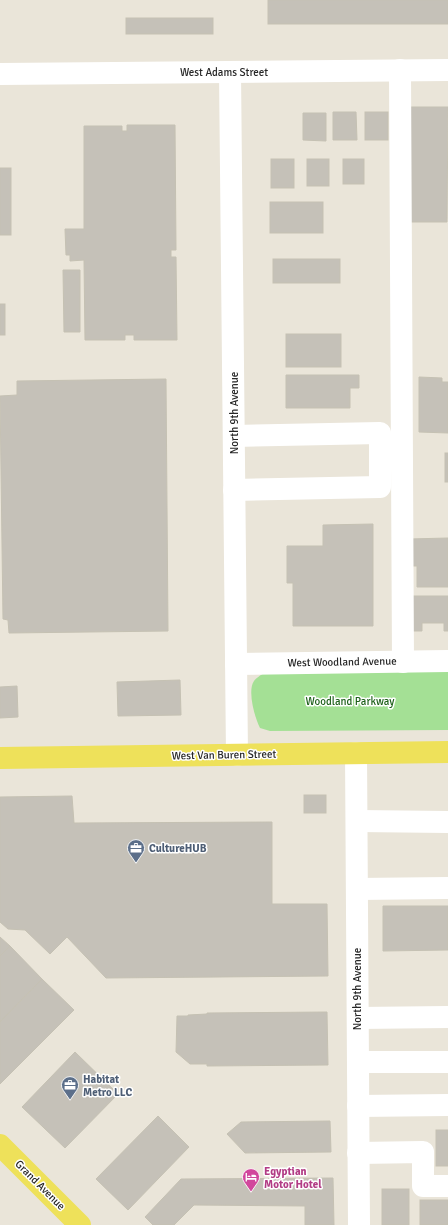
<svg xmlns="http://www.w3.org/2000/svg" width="448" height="1225" font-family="Signika,sans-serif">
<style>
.green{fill:#a4e095}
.building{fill:#c5c1b8;stroke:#c5c1b3}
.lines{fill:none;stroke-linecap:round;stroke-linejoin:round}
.minor{stroke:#fff;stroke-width:22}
.major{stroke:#eee15a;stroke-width:22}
.labels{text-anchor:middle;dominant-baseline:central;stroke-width:3;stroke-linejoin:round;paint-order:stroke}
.street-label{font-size:11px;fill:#272727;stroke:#fff}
.park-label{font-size:11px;fill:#1e611a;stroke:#fff}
.service-label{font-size:11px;font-weight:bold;fill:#4e5e75;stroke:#fff;text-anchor:start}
.hotel-label{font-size:11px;font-weight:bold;fill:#b23c85;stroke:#fff;text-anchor:start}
</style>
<rect width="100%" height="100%" fill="#eae5d9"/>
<path class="green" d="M448,671V730L270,731L260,728C255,718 247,691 254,681C256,678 261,675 264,673Z"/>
<g class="building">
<rect x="268" y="0" width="180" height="24"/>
<rect x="126" y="18" width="87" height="16"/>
<polygon points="404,107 448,107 447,222 405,222"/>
<polygon points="333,112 356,112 357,140 333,140"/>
<rect x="365" y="112" width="23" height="28"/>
<polygon points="303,113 326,113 326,141 303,140"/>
<polygon points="127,125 175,125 176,250 171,250 171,257 176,257 177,340 134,340 134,335 125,335 125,340 85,340 84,260 70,261 70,255 66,255 65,229 84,229 84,126 122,126 122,131 127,131"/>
<rect x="271" y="159" width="23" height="29"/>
<rect x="307" y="159" width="22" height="27"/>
<rect x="343" y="159" width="21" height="25"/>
<rect x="0" y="168" width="11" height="67"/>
<rect x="270" y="202" width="53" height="31"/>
<rect x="273" y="259" width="67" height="24"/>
<polygon points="63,270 80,270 80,332 64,332"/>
<rect x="0" y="304" width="5" height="31"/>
<rect x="286" y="334" width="55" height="33"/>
<polygon points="286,375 359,375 359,388 350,388 350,408 286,408"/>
<polygon points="419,377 442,378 442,382 448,382 448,433 419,432"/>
<polygon points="166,379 168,631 9,633 8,620 3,619 0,396 17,395 17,381"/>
<rect x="445" y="453" width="3" height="29"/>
<polygon points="373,524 373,626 293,626 293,583 287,583 287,546 323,546 323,525"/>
<polygon points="448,538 448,587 417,587 417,566 410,566 409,539"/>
<polygon points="408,596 448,596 448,631 444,631 444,623 422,623 422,631 408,631"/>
<polygon points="180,680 181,715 118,716 117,682"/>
<polygon points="17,686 18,717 0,718 0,687"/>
<rect x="304" y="795" width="22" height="18"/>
<polygon points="72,796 74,823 272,822 272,904 327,904 328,976 106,978 67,937 50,954 25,930 8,929 0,922 0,797"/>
<polygon points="383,906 448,906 448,950 383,951"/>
<polygon points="0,937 10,946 0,956"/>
<polygon points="10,946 42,979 0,1022 0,956"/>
<polygon points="42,979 74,1010 0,1084 0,1022"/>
<polygon points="327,1012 328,1065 207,1066 207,1064 190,1064 176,1052 177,1016 188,1016 188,1015 207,1014 207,1013"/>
<polygon points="75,1052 118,1094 65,1148 22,1107"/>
<polygon points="158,1116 189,1147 128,1210 96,1179"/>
<polygon points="330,1121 331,1152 245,1153 227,1134 241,1122"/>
<rect x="436" y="1130" width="12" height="36"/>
<polygon points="333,1178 334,1225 305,1225 305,1206 194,1205 174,1225 153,1225 145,1217 181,1179"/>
<rect x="382" y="1189" width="27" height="36"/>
<rect x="420" y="1200" width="28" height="25"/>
</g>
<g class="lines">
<g class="minor">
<polyline points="400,70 403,662"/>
<polyline points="230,72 237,755"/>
<polyline points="0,74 448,70"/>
<polyline points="234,436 380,433 380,487 234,490"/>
<polyline points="236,664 448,661"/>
<polyline points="356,753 359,1225"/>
<polyline points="357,821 448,822"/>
<polyline points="357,889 448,888"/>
<polyline points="358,1018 448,1017"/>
<polyline points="358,1062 448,1062"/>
<polyline points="358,1106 448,1105"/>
<polyline points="358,1153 423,1152 423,1186 448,1186"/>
</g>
<g class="major">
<polyline points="0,758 448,752"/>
<polyline points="0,1145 80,1225"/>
</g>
</g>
<defs>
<g id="office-pin" transform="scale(0.9)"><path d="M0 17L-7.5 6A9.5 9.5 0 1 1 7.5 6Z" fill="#5c6f8a" stroke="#fff"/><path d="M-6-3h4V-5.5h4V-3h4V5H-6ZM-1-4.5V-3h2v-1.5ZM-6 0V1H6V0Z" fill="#fff"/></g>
<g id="hotel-pin" transform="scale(0.9)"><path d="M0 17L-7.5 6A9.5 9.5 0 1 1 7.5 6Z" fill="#d1479c" stroke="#fff"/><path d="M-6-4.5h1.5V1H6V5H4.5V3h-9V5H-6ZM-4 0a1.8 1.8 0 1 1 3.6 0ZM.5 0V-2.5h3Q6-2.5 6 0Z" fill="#fff"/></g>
</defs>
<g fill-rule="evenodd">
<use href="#office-pin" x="136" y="848"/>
<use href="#office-pin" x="70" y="1085"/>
<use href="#hotel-pin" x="251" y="1177"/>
</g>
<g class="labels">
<g class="street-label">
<text x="224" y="72">West Adams Street</text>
<text transform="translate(234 413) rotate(-90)">North 9th Avenue</text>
<text transform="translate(342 662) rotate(-1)">West Woodland Avenue</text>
<text transform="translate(224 755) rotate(-1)">West Van Buren Street</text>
<text transform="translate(357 989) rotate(-90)">North 9th Avenue</text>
<text transform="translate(40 1185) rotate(45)">Grand Avenue</text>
</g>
<g class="park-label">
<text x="350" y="701">Woodland Parkway</text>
</g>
<g class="service-label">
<text x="149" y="848">CultureHUB</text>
<text x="83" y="1079">Habitat<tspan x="83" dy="13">Metro LLC</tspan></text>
</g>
<g class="hotel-label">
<text x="264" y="1171">Egyptian<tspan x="264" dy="13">Motor Hotel</tspan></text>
</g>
</g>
</svg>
